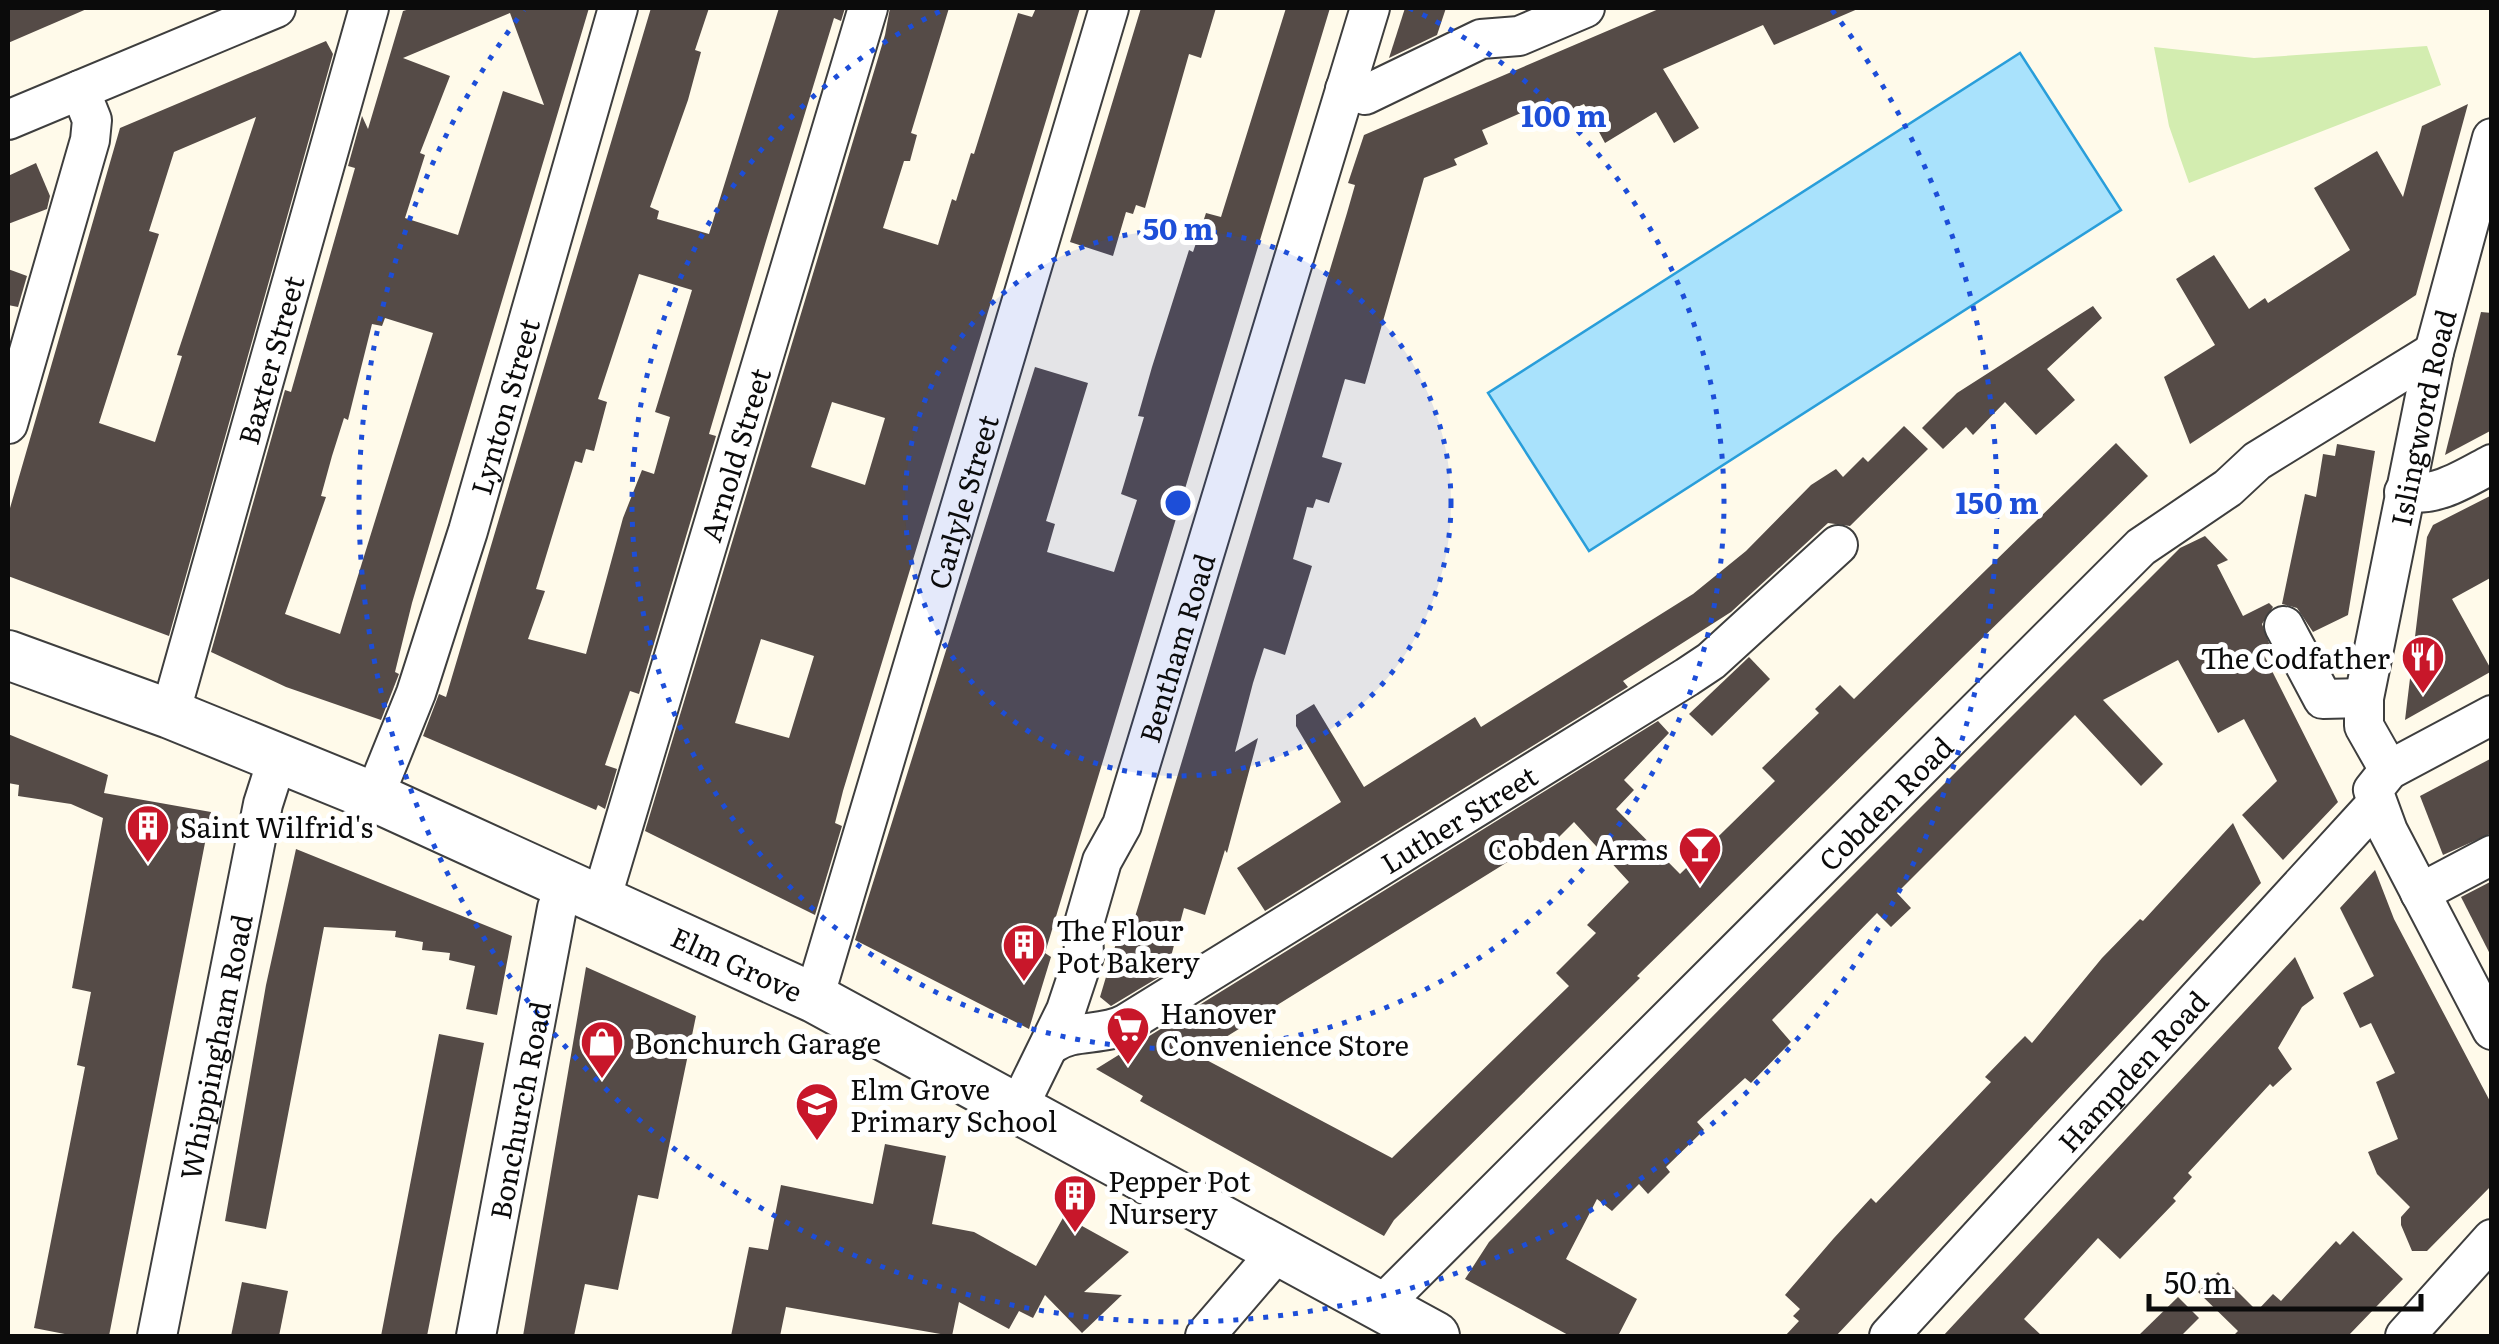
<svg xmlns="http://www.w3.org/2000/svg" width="2499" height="1344" font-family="Literata,serif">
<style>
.green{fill:#d3edb0}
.water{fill:#a9e2fc;stroke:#299eda;stroke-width:2.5}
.building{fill:#554b47;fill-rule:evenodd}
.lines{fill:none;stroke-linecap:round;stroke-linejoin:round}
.minor-casing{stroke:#3e3e3e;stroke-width:42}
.tertiary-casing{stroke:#3e3e3e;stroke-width:52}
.minor{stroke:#fff;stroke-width:38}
.tertiary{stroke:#fff;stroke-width:48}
.ring{fill:none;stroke:#1d4ed8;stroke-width:5;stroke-dasharray:5 10}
.labels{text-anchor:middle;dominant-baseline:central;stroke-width:10;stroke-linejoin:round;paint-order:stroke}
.street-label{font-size:28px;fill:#0b0b0b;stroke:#fff}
.poi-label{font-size:28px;fill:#0b0b0b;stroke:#fff;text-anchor:start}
.centre{fill:#1d4ed8;stroke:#fff;stroke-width:5}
.ring-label{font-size:30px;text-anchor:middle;font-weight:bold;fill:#1d4ed8;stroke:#fff;stroke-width:10;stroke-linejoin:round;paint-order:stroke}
</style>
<rect width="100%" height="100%" fill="#fffaea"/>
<polygon class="green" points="2427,46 2441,85 2189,183 2169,126 2154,47 2254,58"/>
<polygon class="water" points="2020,53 2121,210 1589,551 1488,393"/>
<g class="building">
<polygon points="8,8 89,8 8,43"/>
<path d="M413,8H589L412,603L395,672L399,674L381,720L286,687L211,652L285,390L291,392L355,168L348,166L362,116L368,129L403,11ZM510,13L544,105L503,91L458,235L405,218L425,155L420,153L450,76L403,58ZM385,318L433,333L340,634L285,614L326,497L321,496L332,456L344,418L348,420L372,324L382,326Z"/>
<path d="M651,8H709L695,50L701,52L688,100L650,207L659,211L657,219L709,234L779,8H845L841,21L834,18L766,241L709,434L716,436L639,694L630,691L605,765L617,769L605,809L598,805L596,810L423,736L439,694L446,697ZM639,274L692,290L655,412L670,417L654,474L642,470L623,518L586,654L528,639L545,591L536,589L575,461L582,463L586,449L594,451L607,402L598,399Z"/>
<path d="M890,8H949L911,133L917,135L910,161H904L883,228L938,245L952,199L956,201L971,153L974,154L1018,13L1032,17L1036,8H1080L843,791L835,823L842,826L815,915L645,831L885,35ZM832,402L885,418L865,485L811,467ZM761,639L814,656L789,738L735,723Z"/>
<polygon points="1141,8 1216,8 1201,58 1189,54 1145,208 1136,205 1133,214 1126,212 1113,256 1070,242"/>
<polygon points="1286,8 1330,8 1045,953 1051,957 1029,1029 855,940 1035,367 1088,383 1046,521 1055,524 1047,552 1114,572 1137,500 1121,494 1144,417 1138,416 1152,367 1189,250 1193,252 1206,213 1221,217"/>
<polygon points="1405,8 1446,8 1437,35 1389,58"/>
<polygon points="1661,8 1860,8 1774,45 1763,25 1663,69 1699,128 1674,143 1656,112 1605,143 1584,104 1553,118 1546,102 1482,130 1488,144 1454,159 1457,165 1424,178 1365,384 1345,379 1322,457 1342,463 1329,503 1316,499 1313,508 1307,507 1293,559 1312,566 1285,655 1264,648 1253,683 1235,752 1258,738 1227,853 1225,850 1205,915 1184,908 1169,964 1174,968 1111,1006 1100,997 1117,940 1127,943 1138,907 1347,213 1355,185 1348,183 1364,135"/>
<path d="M326,41L333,54L169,636L8,576V515L120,128ZM256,117L177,355L182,356L155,442L99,423L159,234L149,231L174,152Z"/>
<polygon points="2468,104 2416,295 2190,444 2164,377 2215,345 2176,279 2214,255 2249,309 2265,298 2268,303 2350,250 2314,188 2377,151 2403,197 2422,126"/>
<polygon points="36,163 50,196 47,209 8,224 8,176"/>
<polygon points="8,269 27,276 18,307 8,305"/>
<polygon points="2093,306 2102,318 2047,369 2075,400 2036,435 2005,402 1973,435 1966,427 1943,449 1922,428 1957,393"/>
<polygon points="2481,312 2492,313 2492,430 2445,455"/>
<polygon points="1904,426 1928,449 1850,526 1828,523 1731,612 1623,681 1628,687 1265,911 1237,868 1341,802 1296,726 1296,715 1314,704 1364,787 1475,717 1481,727 1693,594 1746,551 1811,485 1836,469 1843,477 1863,457 1868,462"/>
<path d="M2116,443L2148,476L1637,976L1640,978L1394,1220L1384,1236L1140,1101L1143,1096L1096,1069L1658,721L1669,733L1624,780L1634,790L1616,809L1680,874L1775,781L1762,768L1819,713L1815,709L1840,685L1854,699ZM1574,822L1629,882L1587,925L1596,933L1556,973L1569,986L1392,1158L1197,1055L1538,843L1544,852Z"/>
<polygon points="2337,444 2375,451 2348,615 2313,632 2297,608 2282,604 2305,494 2316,497 2323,454 2335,456"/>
<polygon points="2492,495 2492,577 2452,599 2492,671 2405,720 2427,537 2433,525"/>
<polygon points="2205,536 2228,560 2217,565 2243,616 2269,603 2273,607 2262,624 2272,651 2264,655 2338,802 2283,860 2242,815 2277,781 2264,757 2244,719 2218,733 2178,660 2103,700 2163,764 2141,786 2075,715 1897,893 1911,908 1891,927 1877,913 1772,1020 1791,1042 1751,1083 1745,1078 1697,1122 1704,1130 1666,1167 1670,1172 1648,1194 1639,1184 1612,1211 1597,1199 1566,1259 1637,1299 1618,1336 1570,1336 1465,1279 1489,1242 1814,914 2180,548"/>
<polygon points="1749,657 1770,679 1712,736 1689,714"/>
<polygon points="8,734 108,775 104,793 211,812 109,1336 75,1336 34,1328 85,1067 77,1065 91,992 72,988 103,818 71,804 18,796 19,785 8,783"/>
<polygon points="2492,758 2492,833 2443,855 2420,796"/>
<polygon points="2233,823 2261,883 1836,1336 1785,1336 1799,1321 1793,1316 1800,1309 1785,1295 1834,1238 1871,1198 1876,1203 1991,1082 1985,1077 2015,1046 2025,1036 2032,1043 2102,958 2140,919 2143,921"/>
<polygon points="296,849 512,936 497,1015 466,1009 475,966 449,960 450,953 422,950 423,942 395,937 396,931 324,927 266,1229 225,1221 266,985"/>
<polygon points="2375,870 2394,919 2492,1105 2492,1185 2427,1251 2412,1251 2401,1225 2401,1217 2410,1207 2377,1174 2368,1152 2398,1139 2376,1082 2395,1073 2371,1023 2360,1028 2343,993 2374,976 2340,908"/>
<polygon points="2492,881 2492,958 2461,897"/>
<polygon points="2295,957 2314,998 2302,1007 2278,1048 2292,1069 2273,1087 2270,1084 2188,1173 2192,1177 2173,1198 2176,1201 2120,1259 2098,1238 2024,1319 2042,1336 1943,1336"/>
<polygon points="586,967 696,1016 658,1199 638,1195 618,1290 585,1284 574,1336 523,1336"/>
<polygon points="439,1034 484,1043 433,1305 427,1336 381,1336"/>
<polygon points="885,1144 946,1156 932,1224 974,1232 1036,1266 1064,1216 1129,1252 1084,1292 1122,1295 1082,1333 1045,1295 1033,1318 1019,1311 1009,1329 959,1302 952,1336 786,1307 780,1336 731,1336 749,1247 768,1250 781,1185 873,1204"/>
<polygon points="2353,1231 2403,1279 2348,1336 2233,1336 2238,1331 2198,1292 2218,1272 2257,1311 2273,1294 2281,1301 2336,1241 2340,1245"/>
<polygon points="242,1282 288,1291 279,1336 231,1336"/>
<polygon points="2178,1297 2199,1318 2181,1336 2138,1336"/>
</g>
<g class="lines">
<g class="minor-casing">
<g id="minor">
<polyline points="1345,89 1365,95 1481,39 1519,36 1585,8"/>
<polyline points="8,120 276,8"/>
<polyline points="8,424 90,140 92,120 80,90"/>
<path d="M2404,492C2437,497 2462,480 2492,464"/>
<polyline points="2284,626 2323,699 2364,698"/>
<path id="s1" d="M170,714L369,8"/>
<polyline points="2492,715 2389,770 2373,790 2388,831 2492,1030"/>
<path id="s2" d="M2389,770L2364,726V698L2434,352L2492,138"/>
<path id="s3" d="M374,797L416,693L468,531L618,8"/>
<polyline points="2420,893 2492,855"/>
<path id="s4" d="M601,900L868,8"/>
<path id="s5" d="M814,998L1109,8"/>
<path id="s6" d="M1052,1044C1073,1028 1104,1037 1127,1023L1687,677L1711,661L1838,545"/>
<path id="s7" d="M1018,1108L1066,1010L1084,956L1083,927L1102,861L1122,825L1370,8"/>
<path id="s8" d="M1381,1306L2141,547L2228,488L2257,461L2434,352"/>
<path id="s9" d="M157,1336L263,804L278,757"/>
<path id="s10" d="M476,1336L557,908L566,884"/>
<polyline points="1205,1336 1279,1250"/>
<path id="s11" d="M1889,1336L2375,805"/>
<polyline points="2405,1336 2492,1239"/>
</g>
</g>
<g class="tertiary-casing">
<g id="tertiary">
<path id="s12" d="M8,655L170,714L374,797L814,998L1435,1336"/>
</g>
</g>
<use href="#minor" class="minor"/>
<use href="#tertiary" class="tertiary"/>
</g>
<circle cx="1178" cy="503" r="273" fill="#1d4ed8" fill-opacity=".12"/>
<g class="ring">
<circle cx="1178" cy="503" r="273"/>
<path d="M1409 8A546 546 0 1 1 947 8"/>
<path d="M1832 10A819 819 0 1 1 524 10"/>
</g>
<defs>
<g id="restaurant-pin" transform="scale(2.25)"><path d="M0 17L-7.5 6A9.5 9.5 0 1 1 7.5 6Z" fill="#c8172a" stroke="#fff"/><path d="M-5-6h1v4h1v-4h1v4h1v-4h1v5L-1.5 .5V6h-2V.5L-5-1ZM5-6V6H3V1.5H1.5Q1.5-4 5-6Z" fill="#fff"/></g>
<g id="building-pin" transform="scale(2.25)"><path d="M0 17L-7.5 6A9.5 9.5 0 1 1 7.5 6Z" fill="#c8172a" stroke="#fff"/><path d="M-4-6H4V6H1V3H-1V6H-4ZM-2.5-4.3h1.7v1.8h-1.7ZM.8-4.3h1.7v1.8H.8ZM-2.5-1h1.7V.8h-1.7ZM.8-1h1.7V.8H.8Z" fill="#fff"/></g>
<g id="bar-pin" transform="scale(2.25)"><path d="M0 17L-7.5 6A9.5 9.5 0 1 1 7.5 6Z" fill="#c8172a" stroke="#fff"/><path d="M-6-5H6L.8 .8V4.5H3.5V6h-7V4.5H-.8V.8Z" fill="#fff"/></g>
<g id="supermarket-pin" transform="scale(2.25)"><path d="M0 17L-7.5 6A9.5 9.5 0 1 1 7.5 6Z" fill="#c8172a" stroke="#fff"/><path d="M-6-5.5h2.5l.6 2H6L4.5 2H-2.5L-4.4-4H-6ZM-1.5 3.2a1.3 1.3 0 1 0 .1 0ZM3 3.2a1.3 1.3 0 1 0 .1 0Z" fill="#fff"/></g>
<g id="shop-pin" transform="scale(2.25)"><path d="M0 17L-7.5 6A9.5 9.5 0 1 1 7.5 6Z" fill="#c8172a" stroke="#fff"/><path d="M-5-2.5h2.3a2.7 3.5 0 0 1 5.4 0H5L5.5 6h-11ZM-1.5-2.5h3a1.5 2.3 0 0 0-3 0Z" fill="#fff"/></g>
<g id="school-pin" transform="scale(2.25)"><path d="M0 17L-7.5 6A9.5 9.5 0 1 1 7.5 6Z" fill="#c8172a" stroke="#fff"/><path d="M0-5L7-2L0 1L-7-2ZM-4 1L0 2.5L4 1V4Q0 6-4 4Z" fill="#fff"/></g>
</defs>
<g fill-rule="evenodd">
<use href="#restaurant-pin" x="2423" y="657"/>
<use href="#building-pin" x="148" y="826"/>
<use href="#bar-pin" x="1700" y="848"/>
<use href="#building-pin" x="1024" y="945"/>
<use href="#supermarket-pin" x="1128" y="1028"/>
<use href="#shop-pin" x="602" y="1042"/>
<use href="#school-pin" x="817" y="1104"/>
<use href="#building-pin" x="1075" y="1196"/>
</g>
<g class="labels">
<g class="street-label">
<text stroke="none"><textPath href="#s1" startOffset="368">Baxter Street</textPath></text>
<text stroke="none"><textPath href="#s3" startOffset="412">Lynton Street</textPath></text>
<text stroke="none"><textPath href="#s2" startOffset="365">Islingword Road</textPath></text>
<text stroke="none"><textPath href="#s4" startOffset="465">Arnold Street</textPath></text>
<text stroke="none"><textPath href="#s5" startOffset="518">Carlyle Street</textPath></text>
<text stroke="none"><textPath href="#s7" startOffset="490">Bentham Road</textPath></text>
<text stroke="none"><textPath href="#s8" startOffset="712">Cobden Road</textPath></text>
<text stroke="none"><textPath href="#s6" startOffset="468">Luther Street</textPath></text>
<text stroke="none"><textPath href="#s12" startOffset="792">Elm Grove</textPath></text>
<text stroke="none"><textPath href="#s9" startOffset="295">Whippingham Road</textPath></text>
<text stroke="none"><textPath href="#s11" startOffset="360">Hampden Road</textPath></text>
<text stroke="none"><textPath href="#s10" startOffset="230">Bonchurch Road</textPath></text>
</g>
<g class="poi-label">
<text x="2390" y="657" text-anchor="end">The Codfather</text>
<text x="180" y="826">Saint Wilfrid's</text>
<text x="1668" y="848" text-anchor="end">Cobden Arms</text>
<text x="1056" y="929">The Flour<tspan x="1056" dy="32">Pot Bakery</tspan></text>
<text x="1160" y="1012">Hanover<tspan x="1160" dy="32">Convenience Store</tspan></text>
<text x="634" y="1042">Bonchurch Garage</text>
<text x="850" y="1088">Elm Grove<tspan x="850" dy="32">Primary School</tspan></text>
<text x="1108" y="1180">Pepper Pot<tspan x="1108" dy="32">Nursery</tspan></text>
</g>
</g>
<circle cx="1178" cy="503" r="15" class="centre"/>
<g class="ring-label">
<text x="1564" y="127">100 m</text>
<text x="1178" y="240">50 m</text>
<text x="1997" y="514">150 m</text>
</g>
<rect width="2499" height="1344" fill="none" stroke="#0b0b0b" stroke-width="20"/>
<path d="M2149 1294v15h272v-15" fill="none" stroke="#0b0b0b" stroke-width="5"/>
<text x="2164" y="1294" font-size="30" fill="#0b0b0b" stroke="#ffffff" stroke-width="8" paint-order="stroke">50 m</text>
</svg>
